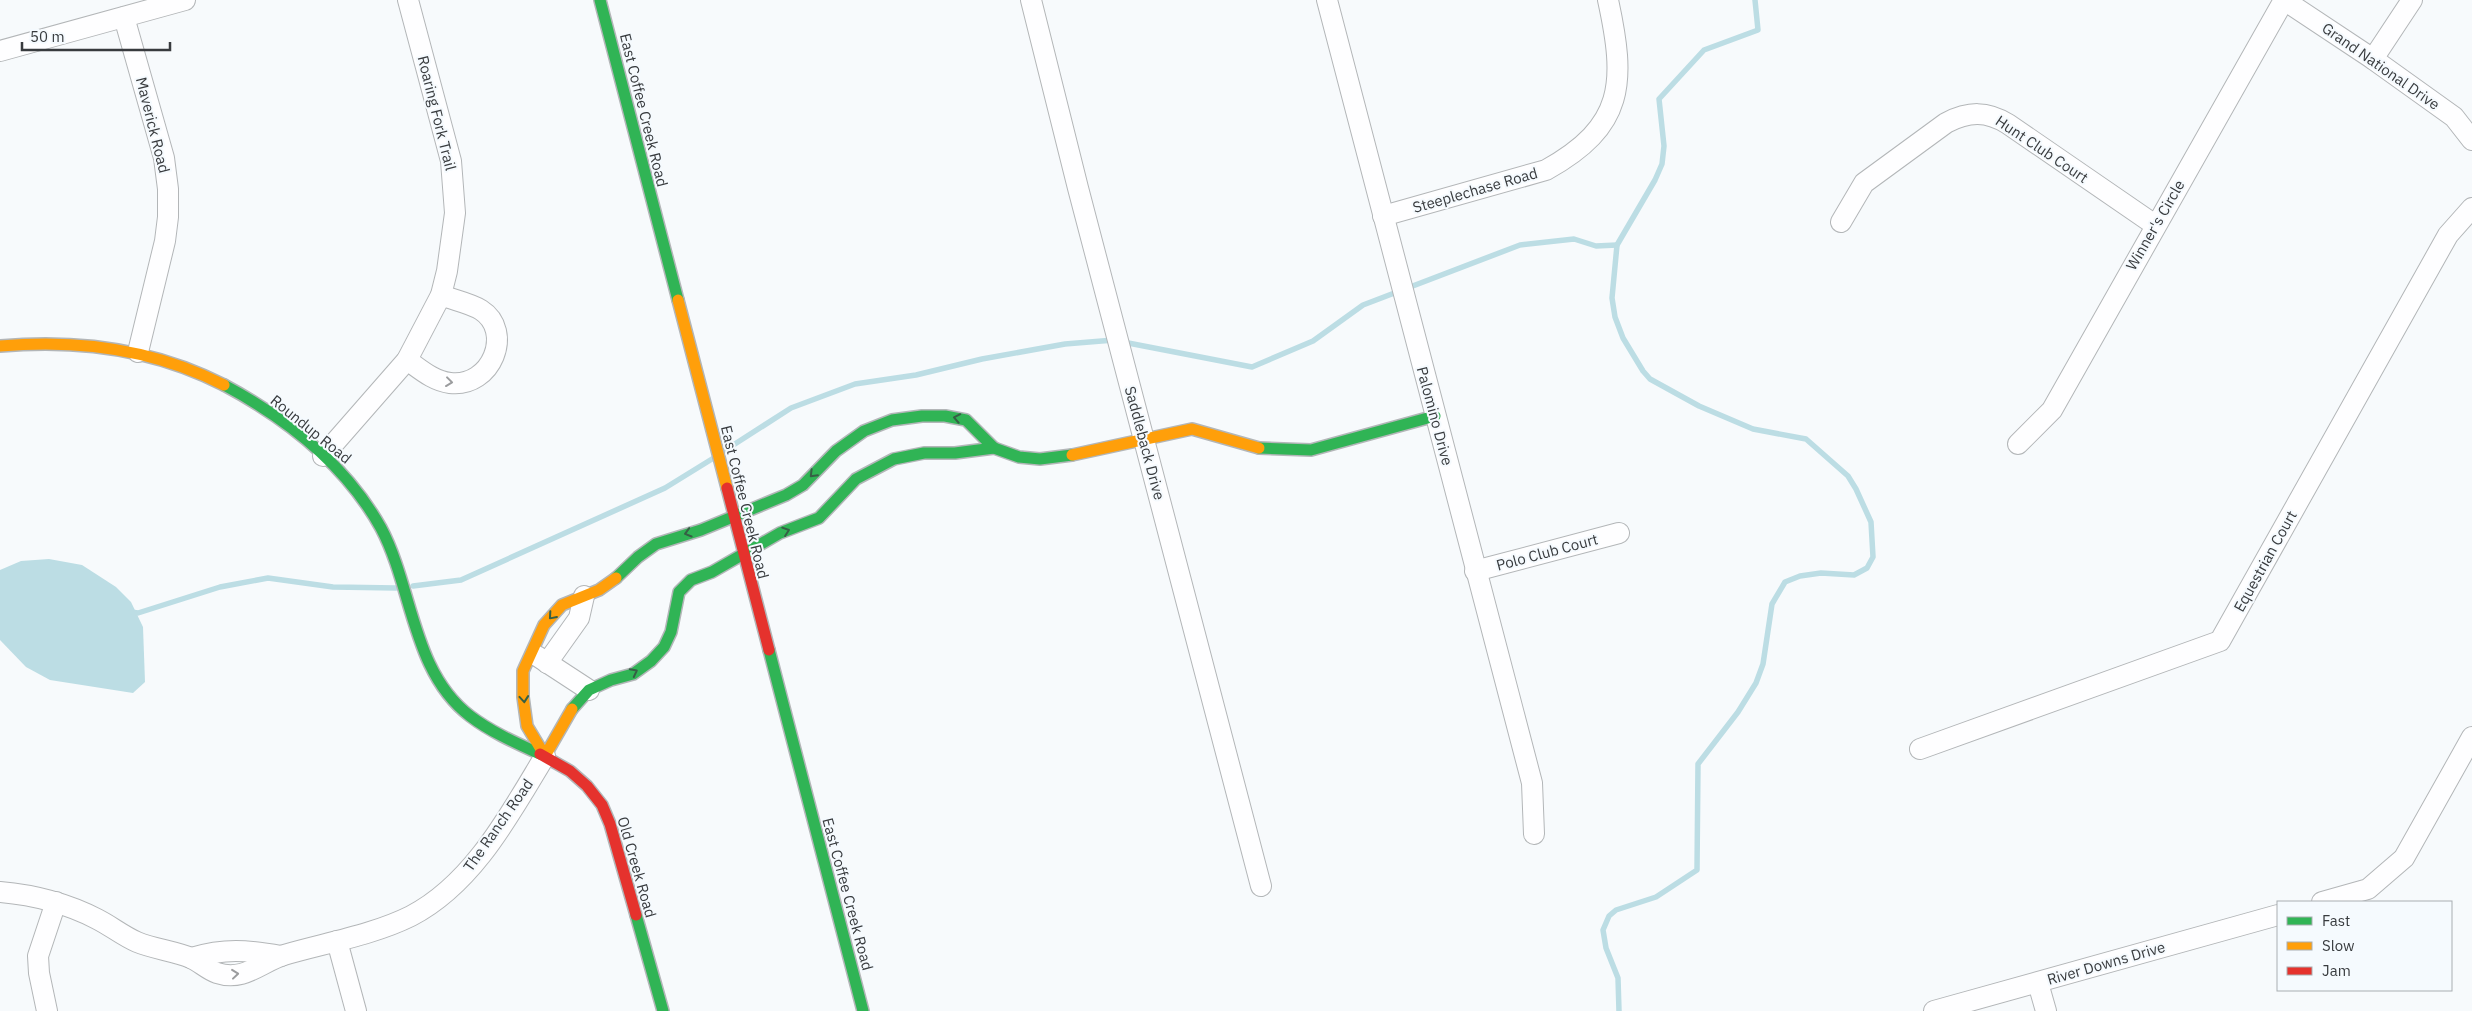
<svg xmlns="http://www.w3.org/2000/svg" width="2472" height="1011" font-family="'IBM Plex Sans',sans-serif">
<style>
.water{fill:#bcdde4}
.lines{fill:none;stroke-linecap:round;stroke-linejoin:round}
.stream{stroke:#bcdde4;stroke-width:5.5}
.street-casing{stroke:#b3b6b8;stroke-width:22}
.fast-casing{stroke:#b3b6b8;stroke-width:14}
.slow-casing{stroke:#b3b6b8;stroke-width:14}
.jam-casing{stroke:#b3b6b8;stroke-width:14}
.street{stroke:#fefeff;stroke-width:20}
.fast{stroke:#30b455;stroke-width:11}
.slow{stroke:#ff9f0a;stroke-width:11}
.jam{stroke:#e5322d;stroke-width:11}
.oneway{stroke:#9b9c9e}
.oneway2{stroke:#365f45}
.labels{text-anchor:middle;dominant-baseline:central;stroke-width:4;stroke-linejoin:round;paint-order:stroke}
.street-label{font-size:15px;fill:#383b3e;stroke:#f5fafe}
</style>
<rect width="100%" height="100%" fill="#f7fafc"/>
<polygon class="water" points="49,559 82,565 116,587 131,602 143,627 145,682 133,693 50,680 26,667 0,640 0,570 21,561"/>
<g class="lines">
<g class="stream">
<polyline points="1123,342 1252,367 1313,341 1363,305 1520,245 1574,239 1596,246 1617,245"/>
<polyline points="724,451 791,408 855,384 916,375 982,359 1065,344 1114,340"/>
<polyline points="413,586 461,580 665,488 712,459"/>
<polyline points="131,612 138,613 220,587 268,578 333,587 396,588"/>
<polyline points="1619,1011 1618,978 1606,948 1603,930 1609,916 1616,910 1656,897 1697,870 1698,764 1738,712 1756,683 1763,664 1772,604 1785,582 1800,576 1821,573 1854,575 1867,568 1873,557 1871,522 1856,489 1848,476 1806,439 1753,429 1699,406 1650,379 1643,371 1623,338 1615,317 1612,298 1617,245 1655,180 1662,164 1664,146 1659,99 1704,50 1758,30 1755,0"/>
</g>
<g class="street-casing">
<g id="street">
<polyline points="1031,0 1078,188 1261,886"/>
<polyline points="1327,0 1532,783 1534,834"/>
<polyline points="2284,0 2373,59 2454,117 2472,140"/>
<polyline points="124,17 164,158 168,189 168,217 165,241 138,352"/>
<polyline points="0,51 185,0"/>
<polyline points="2373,59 2412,0"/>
<path d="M1383,216L1546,170C1625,126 1626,83 1608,0"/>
<path d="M1841,222L1864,183L1946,123C1969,111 1987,111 2008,124L2155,225"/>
<path d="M407,360C420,369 433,381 450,383C492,388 514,331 481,310C470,303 453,300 441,295"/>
<polyline points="2018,444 2052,410 2284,0"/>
<polyline points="323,456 407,360 441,295 447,271 455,213 451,161 408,0"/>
<polyline points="1475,571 1619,533"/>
<polyline points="537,656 589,690"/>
<polyline points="547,663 579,618 584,596"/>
<polyline points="1920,749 2220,641 2448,235 2472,208"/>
<path d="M0,892C35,895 66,903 97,919C111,926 123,936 137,942C154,949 174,951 191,958C200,962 208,970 217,973C244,982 261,962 284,955C325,943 373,935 411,916C473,884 510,814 545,756"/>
<polyline points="2322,902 2368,889 2404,858 2472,737"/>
<polyline points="337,941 356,1011"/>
<path d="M191,958C225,948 247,950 281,956"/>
<polyline points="2038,983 2046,1011"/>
<polyline points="47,1011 39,973 38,956 56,902"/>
<polyline points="1934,1011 2278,915"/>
</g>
</g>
<g class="fast-casing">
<g id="fast">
<polyline points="600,0 678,300"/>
<path d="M224,385C286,418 346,465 381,528C413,588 412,672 470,716C491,732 516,743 540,754"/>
<polyline points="1259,448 1311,450 1435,416"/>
<polyline points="616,578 638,557 656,544 701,530 786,495 803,485 836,451 864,431 892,420 922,416 945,416 966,420 994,448"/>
<polyline points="769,650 863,1011"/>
<polyline points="572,709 589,690 611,680 633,674 651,661 664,647 671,632 679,592 691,580 712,572 780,533 819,518 856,479 894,459 924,453 955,453 994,448 1019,457 1040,459 1072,455"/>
<polyline points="636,915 663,1011"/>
</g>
</g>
<g class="slow-casing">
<g id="slow">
<polyline points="678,300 727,488"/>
<path d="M0,346C77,339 154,349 224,385"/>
<polyline points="1072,455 1192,429 1259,448"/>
<polyline points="572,709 545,756 527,726 523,697 523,671 544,625 562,605 599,590 616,578"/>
</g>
</g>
<g class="jam-casing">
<g id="jam">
<polyline points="727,488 769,650"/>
<polyline points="540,754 570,771 587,786 602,805 610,824 636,915"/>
</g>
</g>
<use href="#street" class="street"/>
<use href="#fast" class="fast"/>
<use href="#slow" class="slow"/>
<use href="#jam" class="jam"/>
</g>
<defs><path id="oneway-chevron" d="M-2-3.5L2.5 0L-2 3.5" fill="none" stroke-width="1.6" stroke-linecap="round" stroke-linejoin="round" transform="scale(1.25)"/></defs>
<g class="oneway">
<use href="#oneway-chevron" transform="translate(449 382) rotate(7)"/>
<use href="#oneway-chevron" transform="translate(235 974) rotate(-6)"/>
</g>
<g class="oneway2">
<use href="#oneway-chevron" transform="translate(957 418) rotate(-169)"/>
<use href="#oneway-chevron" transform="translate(813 474) rotate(135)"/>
<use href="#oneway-chevron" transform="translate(786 531) rotate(-19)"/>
<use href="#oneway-chevron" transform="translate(688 533) rotate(164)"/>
<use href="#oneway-chevron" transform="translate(552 616) rotate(131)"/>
<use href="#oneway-chevron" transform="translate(634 672) rotate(-27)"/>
<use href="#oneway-chevron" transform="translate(524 699) rotate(85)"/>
</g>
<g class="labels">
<g class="street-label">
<text transform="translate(2381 66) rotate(35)">Grand National Drive</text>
<text transform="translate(644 110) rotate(76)">East Coffee Creek Road</text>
<text transform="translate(437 113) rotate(76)">Roaring Fork Trail</text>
<text transform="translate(153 125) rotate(76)">Maverick Road</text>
<text transform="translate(2042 149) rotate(34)">Hunt Club Court</text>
<text transform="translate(1475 190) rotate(-16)">Steeplechase Road</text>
<text transform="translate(2155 225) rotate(-60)">Winner's Circle</text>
<text transform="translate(1435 416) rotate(75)">Palomino Drive</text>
<text transform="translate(311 429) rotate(39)">Roundup Road</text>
<text transform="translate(1145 443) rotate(75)">Saddleback Drive</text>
<text transform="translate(745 502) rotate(76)">East Coffee Creek Road</text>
<text transform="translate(1547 552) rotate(-15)">Polo Club Court</text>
<text transform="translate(2265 561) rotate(-61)">Equestrian Court</text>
<text transform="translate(498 825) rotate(-55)">The Ranch Road</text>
<text transform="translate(637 867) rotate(74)">Old Creek Road</text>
<text transform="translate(848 894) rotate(75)">East Coffee Creek Road</text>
<text transform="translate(2106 963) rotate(-16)">River Downs Drive</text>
</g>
</g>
<rect x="2277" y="901" width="175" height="90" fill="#f5fafe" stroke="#a9aeb1"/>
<rect x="2287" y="917" width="25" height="8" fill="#30b455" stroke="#a9aeb1"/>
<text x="2322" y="926" font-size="15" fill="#383b3e">Fast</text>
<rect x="2287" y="942" width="25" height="8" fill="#ff9f0a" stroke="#a9aeb1"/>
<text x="2322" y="951" font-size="15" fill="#383b3e">Slow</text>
<rect x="2287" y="967" width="25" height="8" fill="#e5322d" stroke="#a9aeb1"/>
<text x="2322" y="976" font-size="15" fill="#383b3e">Jam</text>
<path d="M22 42v8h148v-8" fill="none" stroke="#383b3e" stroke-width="2.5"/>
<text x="30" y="42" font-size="15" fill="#383b3e" stroke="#f5fafe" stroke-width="4" paint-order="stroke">50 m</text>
</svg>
